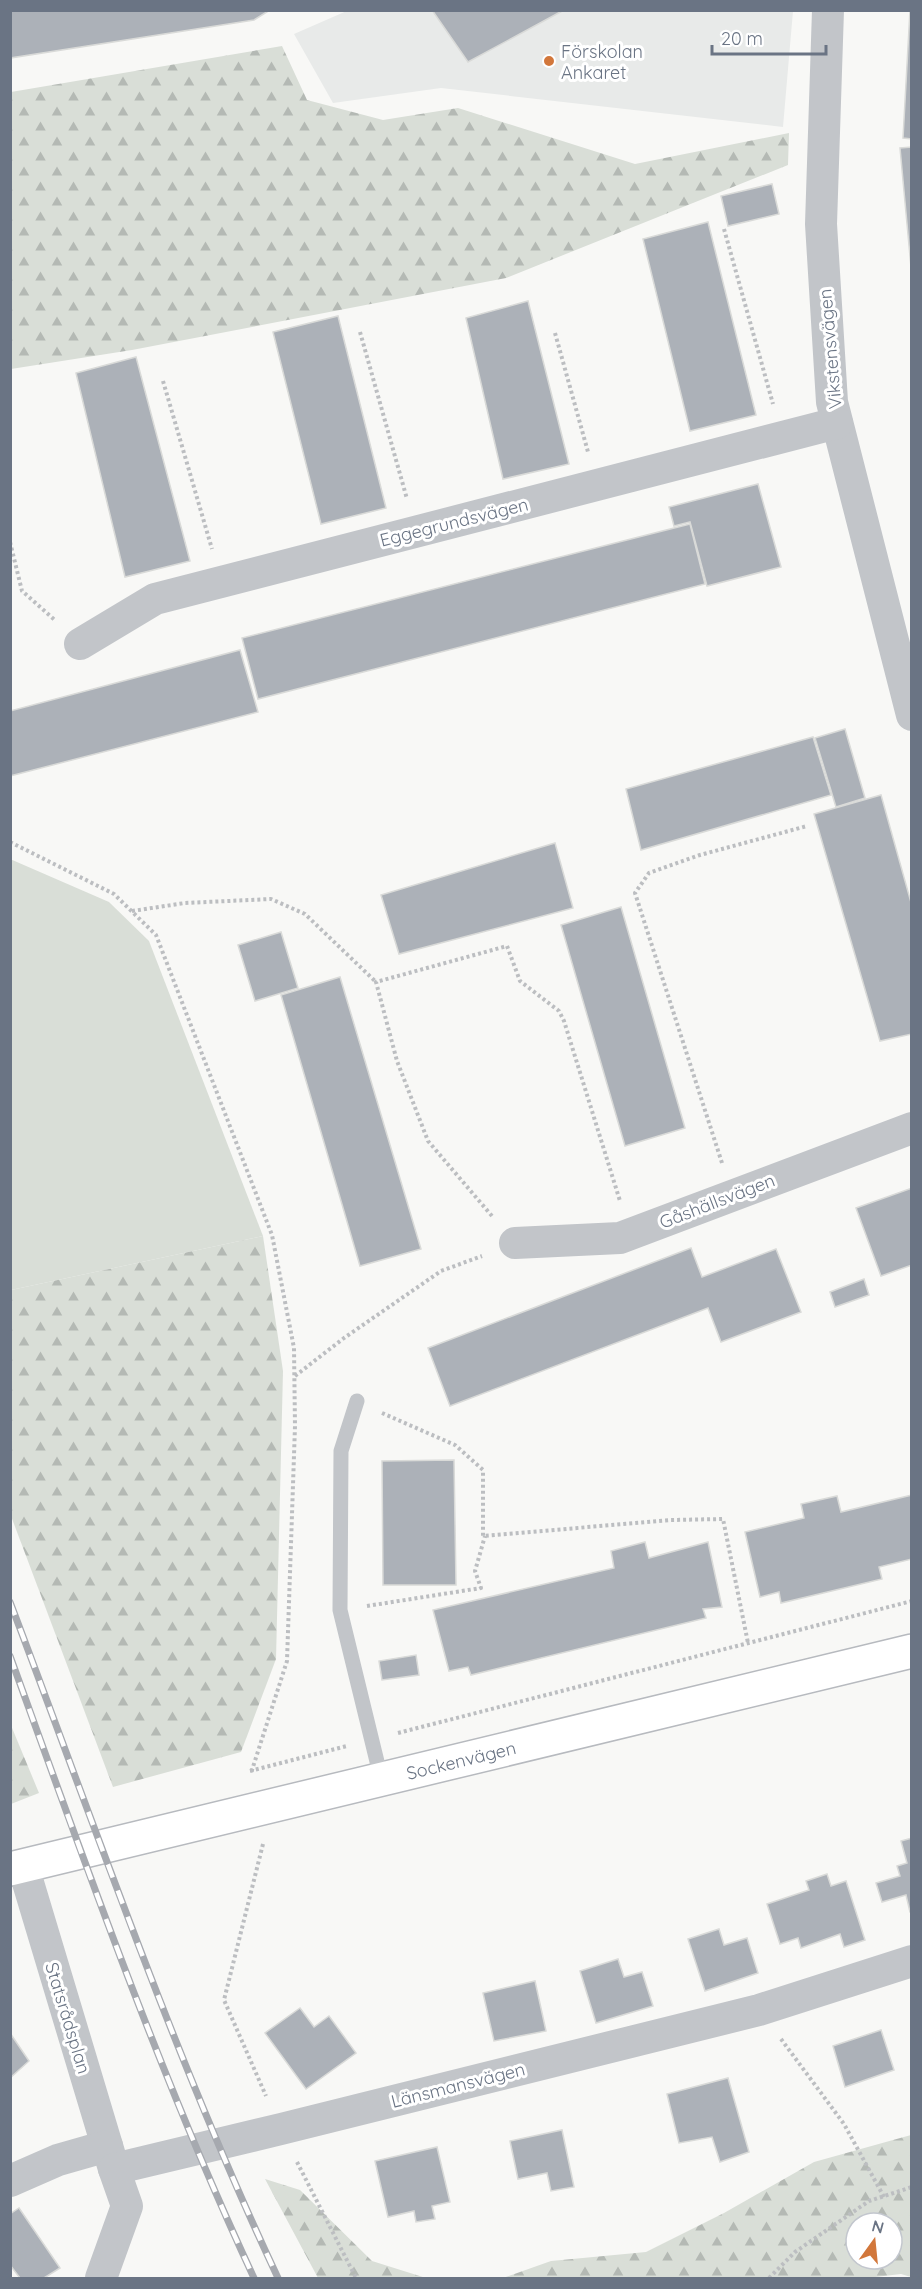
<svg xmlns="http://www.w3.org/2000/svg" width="922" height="2289" font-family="Quicksand,sans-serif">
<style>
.built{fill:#e8eae9}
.green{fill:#d9ded7}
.forest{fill:url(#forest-firs);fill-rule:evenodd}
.building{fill:#acb1b8;stroke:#d9dad8;stroke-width:1.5}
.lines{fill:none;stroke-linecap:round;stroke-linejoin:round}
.secondary-casing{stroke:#b7babf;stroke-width:36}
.path{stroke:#bcbec1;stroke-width:4;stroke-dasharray:3 3;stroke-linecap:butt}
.lane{stroke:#c2c5c9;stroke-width:15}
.street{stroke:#c2c5c9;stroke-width:32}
.secondary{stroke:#fff;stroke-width:33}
.rail-casing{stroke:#a6a9af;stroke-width:7}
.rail{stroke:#fff;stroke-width:4.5;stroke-dasharray:14;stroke-linecap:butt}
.poi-dot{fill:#d2773b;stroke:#fff;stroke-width:2}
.labels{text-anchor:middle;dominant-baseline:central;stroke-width:6;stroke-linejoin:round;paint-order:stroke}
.poi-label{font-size:18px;fill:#6a7484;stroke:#fff;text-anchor:start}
.street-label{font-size:18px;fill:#6a7484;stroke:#fff}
</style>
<defs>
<pattern id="forest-firs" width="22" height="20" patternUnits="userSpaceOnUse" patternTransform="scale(1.5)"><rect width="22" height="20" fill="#d9ded7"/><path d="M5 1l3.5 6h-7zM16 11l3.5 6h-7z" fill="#b4b9b4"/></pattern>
</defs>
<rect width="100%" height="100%" fill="#f8f8f6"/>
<polygon class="built" points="349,10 793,11 783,127 441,88 333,103 294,34"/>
<polygon class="green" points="10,859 109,902 149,941 263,1236 11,1290"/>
<g class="forest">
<polygon points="282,46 307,100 383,120 458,108 635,164 789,133 788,165 506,278 132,350 11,369 11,92"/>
<polygon points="263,1236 283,1371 276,1659 241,1752 113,1787 11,1516 11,1290"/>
<polygon points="10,1723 39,1793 11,1804 10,1804"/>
<path d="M911,2135V2277L901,2274L867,2278H503L551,2261L646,2252L724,2213L814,2162ZM856,2223H892V2259H856Z"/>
<polygon points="265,2179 300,2190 372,2261 426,2278 318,2278"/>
</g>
<g class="building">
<polygon points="10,10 270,10 254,20 10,58"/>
<polygon points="432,10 564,10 468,62"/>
<polygon points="910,10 912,10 912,139 903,138"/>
<polygon points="912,147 912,278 900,148"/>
<polygon points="772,184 779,214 728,226 721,196"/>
<polygon points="708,222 756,415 690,431 643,239"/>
<polygon points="528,301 569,464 503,479 466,318"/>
<polygon points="338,316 386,508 321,524 273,332"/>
<polygon points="136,357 190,561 125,577 76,373"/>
<polygon points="758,484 781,567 707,586 690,522 674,526 669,507"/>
<polygon points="690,524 705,584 258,699 242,638"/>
<polygon points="240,650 258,712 10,776 10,711"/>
<polygon points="845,729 865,798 836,807 815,738"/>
<polygon points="813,737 831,795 641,850 626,789"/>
<polygon points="881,795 912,906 912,1034 880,1041 814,814"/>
<polygon points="555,843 573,908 399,954 381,895"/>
<polygon points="621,907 685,1128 625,1146 561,925"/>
<polygon points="281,932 298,988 255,1001 238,945"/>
<polygon points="340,977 421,1249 360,1266 281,995"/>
<polygon points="912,1188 912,1265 881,1276 856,1208"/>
<polygon points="691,1248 702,1277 776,1249 801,1312 721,1342 708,1308 450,1406 428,1348"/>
<polygon points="864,1279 869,1295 835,1307 830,1292"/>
<polygon points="454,1460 456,1585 383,1585 382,1461"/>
<polygon points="912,1495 912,1559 879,1567 882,1579 781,1603 779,1592 760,1597 745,1532 804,1518 801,1504 837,1496 841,1512"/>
<polygon points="645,1542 649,1558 708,1542 722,1607 703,1609 706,1618 471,1675 468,1667 449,1671 433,1610 614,1568 611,1551"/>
<polygon points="416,1655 419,1675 382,1680 379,1661"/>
<polygon points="912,1838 912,1912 910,1912 906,1895 882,1902 876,1883 900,1876 897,1866 907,1863 901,1841"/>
<polygon points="827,1874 831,1886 846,1881 865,1940 844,1947 840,1934 801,1948 798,1938 780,1944 767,1904 809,1890 806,1881"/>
<polygon points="719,1929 724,1945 747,1938 758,1973 705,1991 688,1939"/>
<polygon points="618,1959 624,1977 642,1972 653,2006 596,2023 580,1971"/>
<polygon points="535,1981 546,2031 494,2041 483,1993"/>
<polygon points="300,2008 314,2027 329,2016 356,2053 306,2089 265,2033"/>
<polygon points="881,2030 894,2070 845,2087 833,2046"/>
<polygon points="10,2033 29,2061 10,2078"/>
<polygon points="728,2078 749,2152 720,2162 712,2137 679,2143 667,2094"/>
<polygon points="562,2130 574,2187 551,2191 547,2173 518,2179 510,2141"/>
<polygon points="437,2147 450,2202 432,2206 435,2219 416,2222 414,2211 388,2217 375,2161"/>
<polygon points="19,2208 60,2268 44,2278 20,2278 10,2265 10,2214"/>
</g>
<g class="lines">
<g class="secondary-casing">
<g id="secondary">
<path id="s1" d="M10,1869L912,1651"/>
</g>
</g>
<g class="path">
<polyline points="724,229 773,404"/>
<polyline points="360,332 407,499"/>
<polyline points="555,333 588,452"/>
<polyline points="163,381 212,549"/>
<polyline points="10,542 22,591 56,621"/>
<polyline points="10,842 114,894 156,935 272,1235 294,1348 295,1426 287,1661 252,1770 252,1774"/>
<polyline points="132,911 185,903 271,899 305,914 376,982"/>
<polyline points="722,1163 635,893 649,873 700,855 807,826"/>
<polyline points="492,1216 428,1141 397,1061 376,982 507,946 520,981 559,1011 564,1021 620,1201"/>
<polyline points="295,1376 344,1338 441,1271 482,1256"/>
<polyline points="382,1413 455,1445 483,1470 483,1536 671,1520 723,1519 748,1643"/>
<polyline points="367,1606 481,1588 475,1571 485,1536"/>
<polyline points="398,1733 912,1601"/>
<polyline points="250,1771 347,1746"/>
<polyline points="263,1844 224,2000 266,2096"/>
<polyline points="781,2039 844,2124 884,2197"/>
<polyline points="297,2162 356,2278"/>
<polyline points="769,2278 795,2252 869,2201 912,2187"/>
</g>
<polyline class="lane" points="357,1401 341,1451 340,1610 381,1778"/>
<g class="street">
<polyline points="828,10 821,224 832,402 912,715"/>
<polyline points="80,644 155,599 837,423"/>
<polyline points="515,1243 620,1238 912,1128"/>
<polyline points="23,1866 114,2169"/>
<polyline points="10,2181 58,2160 107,2146"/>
<polyline points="101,2278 127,2206 114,2169 281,2129 759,2010 912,1961"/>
</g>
<use href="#secondary" class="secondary"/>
<g class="rail-casing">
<g id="rail">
<path d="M10,1602C96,1829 175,2059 278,2278"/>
<path d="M10,1656C86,1866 160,2076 254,2278"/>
</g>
</g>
<use href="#rail" class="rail"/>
</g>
<circle class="poi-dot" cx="549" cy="61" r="6"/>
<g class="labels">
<g class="poi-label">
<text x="561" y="51">Förskolan<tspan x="561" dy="21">Ankaret</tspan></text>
</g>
<g class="street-label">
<text transform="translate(830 349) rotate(-95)">Vikstensvägen</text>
<text transform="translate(454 522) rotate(-14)">Eggegrundsvägen</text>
<text transform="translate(717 1201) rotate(-21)">Gåshällsvägen</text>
<text stroke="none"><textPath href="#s1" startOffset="464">Sockenvägen</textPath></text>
<text transform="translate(68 2018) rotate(73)">Statsrådsplan</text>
<text transform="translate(458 2085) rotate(-14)">Länsmansvägen</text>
</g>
</g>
<rect width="922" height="2289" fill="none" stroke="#6a7484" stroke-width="24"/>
<g transform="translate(874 2241) rotate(15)"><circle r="28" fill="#ffffff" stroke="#c3c7ce" stroke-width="1.5"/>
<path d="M0-4.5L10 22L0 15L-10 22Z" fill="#d2773b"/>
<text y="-9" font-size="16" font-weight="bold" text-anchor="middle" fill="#6a7484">N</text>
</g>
<path d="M712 45v9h114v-9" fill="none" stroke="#6a7484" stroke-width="3"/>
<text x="721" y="45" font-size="18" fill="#6a7484" stroke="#ffffff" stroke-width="4.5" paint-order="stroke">20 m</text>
</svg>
